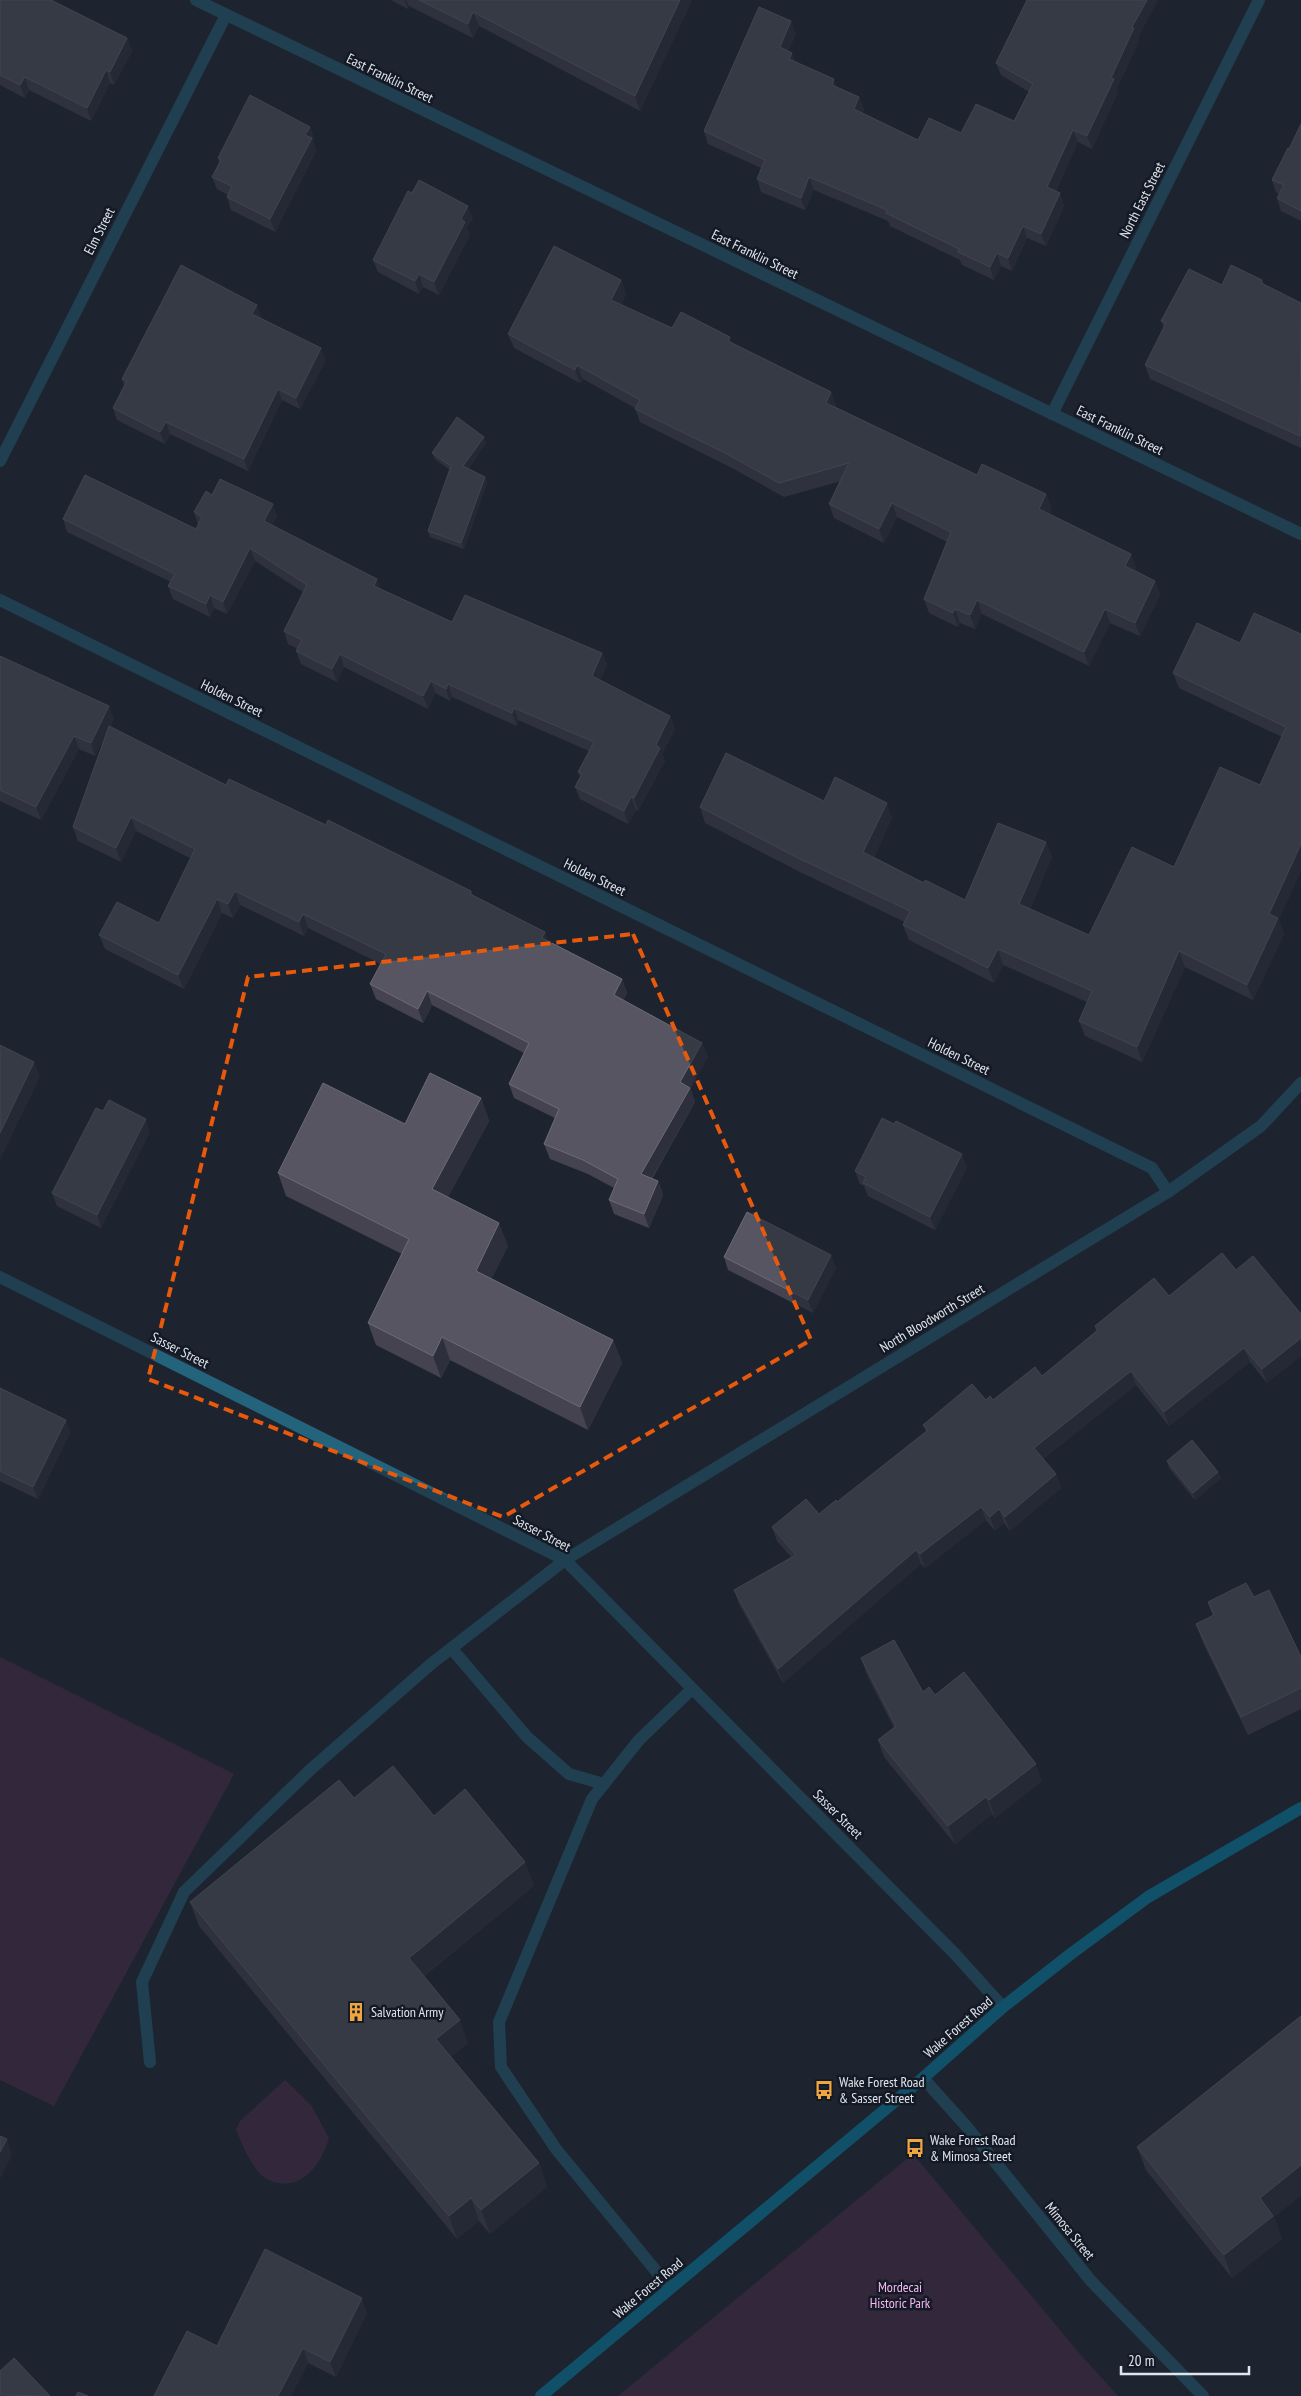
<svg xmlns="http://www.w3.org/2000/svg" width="1301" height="2396" font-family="'PT Sans Narrow',sans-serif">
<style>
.green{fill:#4f2a4d}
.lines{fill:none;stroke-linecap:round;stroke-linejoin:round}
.service{stroke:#24637c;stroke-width:12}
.minor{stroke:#24637c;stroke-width:12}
.secondary{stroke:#0187af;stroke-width:12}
.wall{fill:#464350}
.shaded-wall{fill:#2e2f3c}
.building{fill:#565561;stroke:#6c6b77}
.marked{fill:none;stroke:#e8590c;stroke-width:4;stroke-dasharray:10 6;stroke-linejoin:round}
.labels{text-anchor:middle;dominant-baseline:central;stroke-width:5;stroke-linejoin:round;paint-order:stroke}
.street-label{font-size:14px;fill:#e0e5ed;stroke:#141a25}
.poi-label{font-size:14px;fill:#e0e5ed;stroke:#141a25;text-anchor:start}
.park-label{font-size:14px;fill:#f9b7f3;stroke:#141a25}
</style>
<rect width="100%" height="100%" fill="#1d242f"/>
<g class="green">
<polygon points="0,1657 234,1774 54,2106 0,2080"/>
<path d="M285,2080L311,2105L329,2138C321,2165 300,2194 269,2180C254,2174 241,2143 236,2129L240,2121Z"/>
<polygon points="913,2154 1080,2354 1118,2396 618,2396"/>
</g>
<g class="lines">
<g class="service">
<polyline points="452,1649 527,1737 569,1774 604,1784"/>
<polyline points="150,2062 142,1982 184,1892 310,1770 431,1664 565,1560"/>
<polyline points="670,2288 556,2149 501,2067 499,2022 592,1799 639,1740 692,1689"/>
</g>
<g class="minor">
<polyline points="196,0 1301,534"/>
<polyline points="1052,414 1259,0"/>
<polyline points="0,461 226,15"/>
<polyline points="0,600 1152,1168 1168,1192"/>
<polyline points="0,1277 565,1560 955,1954 1003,2007"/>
<polyline points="565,1560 1168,1192 1261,1126 1301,1083"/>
<polyline points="923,2078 967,2127 1091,2281 1203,2396"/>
</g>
<polyline class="secondary" points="541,2396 923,2078 1003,2007 1072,1953 1148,1897 1301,1808"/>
</g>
<g class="wall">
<polygon points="0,0 127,38 132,51 114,85 110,83 91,121 29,90 25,98 0,85"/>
<polygon points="391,0 692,0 640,111 479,26 473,38 409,6 408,9"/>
<polygon points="1027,0 1158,0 1138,37 1139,41 1117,88 1118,92 1092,149 1078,142 1056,191 1060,193 1064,206 1046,246 1027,238 1012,271 1001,266 994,280 962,265 960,260 890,226 888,221 814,190 805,210 761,192 757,179 761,168 708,144 704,131 796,34 788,51 796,62 837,87 859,97 864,110 862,113 918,140 961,133 1014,121 1029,92 1001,75 996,63"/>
<polygon points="1301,124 1301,221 1281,211 1277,198 1279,194 1276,192 1272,180 1289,149"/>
<polygon points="310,127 314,139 313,141 316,151 275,232 231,210 227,197 228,195 217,189 212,177 219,163 218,158"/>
<polygon points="473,218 467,228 470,235 439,295 423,287 419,294 378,272 373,260"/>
<polygon points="621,280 626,294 621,305 672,328 730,337 732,343 831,392 836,406 836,407 977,475 1046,494 1051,508 1049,514 1131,554 1136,568 1135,570 1155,581 1160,595 1140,636 1110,623 1089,666 982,614 975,629 960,623 958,627 929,613 924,599 947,542 897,517 884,543 834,518 829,504 841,481 784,497 732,468 640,422 635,408 583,379 580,383 514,348 508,334"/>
<polygon points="1262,280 1264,284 1301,303 1301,448 1150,379 1145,365 1164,328 1161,321"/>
<polygon points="261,317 260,318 326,360 300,409 282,400 248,471 170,434 165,444 117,420 113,408 124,385 122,379"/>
<polygon points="486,443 468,469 485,477 487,483 464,549 430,537 428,531 450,470 435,459 432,453"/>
<polygon points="212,495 277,516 272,525 381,589 452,622 602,653 607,665 600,681 670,716 675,729 662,754 665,761 638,811 636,810 628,824 580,799 575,787 580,777 578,772 589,751 518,720 517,726 452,697 450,701 435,693 428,709 344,667 337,682 301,664 296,651 298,649 288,644 284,631 303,592 255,561 227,614 214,608 210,617 173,599 168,586 171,582 67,532 63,519 196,529 198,524 194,512"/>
<polygon points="1301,634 1279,920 1284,934 1253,1000 1185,967 1142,1062 1085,1036 1079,1021 1087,1002 1003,965 994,983 909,940 903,925 905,922 802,873 705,823 700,807 824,801 892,818 874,857 924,883 965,900 1046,842 1052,857 1030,909 1089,935 1174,867 1260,785 1282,737 1179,688 1173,673 1240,643"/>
<polygon points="0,656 114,718 110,727 226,785 326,825 471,891 473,895 545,932 548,942 622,979 627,993 623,1001 702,1043 708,1057 690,1088 695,1102 652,1179 658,1181 663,1195 649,1228 614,1214 609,1200 614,1188 588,1174 550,1159 544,1144 555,1118 514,1098 509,1084 524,1053 432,1005 423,1023 376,999 370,984 381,964 308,928 304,936 240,905 233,918 222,913 184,989 105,949 99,935 159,923 190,858 136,831 121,862 78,841 73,827 108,729 95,756 79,749 41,820 0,801"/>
<polygon points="481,1098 489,1121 448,1197 508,1246 491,1279 613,1340 622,1363 588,1430 450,1360 441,1378 376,1345 368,1323 402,1254 286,1196 278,1173 405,1124"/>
<polygon points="894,1124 967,1167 935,1230 868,1196 864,1186 860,1184 855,1171"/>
<polygon points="150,1132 101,1228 57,1206 52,1193"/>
<polygon points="831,1255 836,1268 813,1313 728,1270 724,1257"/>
<polygon points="1236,1270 1301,1314 1301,1356 1267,1383 1250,1362 1169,1426 1136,1385 1043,1459 1056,1474 1061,1488 1010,1531 1004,1523 995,1531 986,1520 925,1568 921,1564 783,1683 739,1604 734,1590 791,1557 777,1541 772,1527 819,1514 837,1502 926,1432 923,1425 986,1400 993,1400 1042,1376 1096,1331 1095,1326"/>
<polygon points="0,1388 66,1420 70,1433 38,1499 0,1481"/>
<polygon points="1167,1461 1218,1472 1221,1478 1195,1500 1169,1468"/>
<polygon points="1254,1597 1301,1657 1301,1709 1248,1735 1203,1643 1196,1624 1213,1616 1208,1602"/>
<polygon points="861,1658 923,1692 935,1695 1042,1781 995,1818 992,1814 955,1844 884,1757 878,1740 894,1728 867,1675"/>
<polygon points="354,1798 434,1816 525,1862 534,1886 424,1976 468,2043 451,2057 539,2163 547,2187 490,2234 479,2221 457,2239 199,1926 190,1902"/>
<polygon points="1301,2016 1301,2195 1274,2217 1282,2239 1232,2278 1146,2170 1137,2147"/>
<polygon points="367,2313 336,2377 308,2363 291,2396 154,2396 217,2346"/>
</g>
<g class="shaded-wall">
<polygon points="404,0 406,0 409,6 408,9"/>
<polygon points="680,0 692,0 640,111 635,96"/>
<polygon points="1147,0 1158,0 1138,37 1139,41 1117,88 1118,92 1092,149 1087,136 1132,27"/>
<polygon points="473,12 479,26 473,38 468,24"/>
<polygon points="791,21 796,34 784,60 780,47"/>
<polygon points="127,38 132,51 114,85 110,72"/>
<polygon points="792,53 797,65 789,59"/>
<polygon points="106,70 110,83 91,121 87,108"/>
<polygon points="25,77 29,90 25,98 20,85"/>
<polygon points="834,79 839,92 832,85"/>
<polygon points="859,97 864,110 858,122 854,109"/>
<polygon points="310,127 314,139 313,141 316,151 275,232 270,219 305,135"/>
<polygon points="1073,130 1078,142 1052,200 1047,187"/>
<polygon points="809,177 814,190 805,210 801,198"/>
<polygon points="1060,193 1064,206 1046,246 1041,234"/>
<polygon points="468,206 473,218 467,228 470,235 439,295 434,282 461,219"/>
<polygon points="1023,226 1027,238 1012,271 1008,258"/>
<polygon points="997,253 1001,266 994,280 990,267"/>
<polygon points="419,274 423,287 419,294 415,281"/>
<polygon points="621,280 626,294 616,314 611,300"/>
<polygon points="257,305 261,317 256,326 252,314"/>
<polygon points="730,337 735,351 728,341"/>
<polygon points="321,348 326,360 300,409 296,398"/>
<polygon points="577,365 583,379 580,383 575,370"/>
<polygon points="278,389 282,400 248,471 244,459"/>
<polygon points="831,392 836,406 831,416 826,403"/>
<polygon points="166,422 170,434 165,444 160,432"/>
<polygon points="484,437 486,443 465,473 463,466"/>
<polygon points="485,477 487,483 464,549 461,543"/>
<polygon points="1046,494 1051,508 1044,523 1039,509"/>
<polygon points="892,503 897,517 884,543 879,529"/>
<polygon points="273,504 277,516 268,533 264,521"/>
<polygon points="250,548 255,561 227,614 223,602"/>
<polygon points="1131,554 1136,568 1130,580 1125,566"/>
<polygon points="377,579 382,592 374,586"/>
<polygon points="1155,581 1160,595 1140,636 1135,623"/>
<polygon points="210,595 214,608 210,617 206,604"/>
<polygon points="977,600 982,614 975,629 970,615"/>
<polygon points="955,609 960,623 958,627 953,613"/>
<polygon points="1105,609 1110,623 1089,666 1084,652"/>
<polygon points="602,653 607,665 597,689 592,676"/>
<polygon points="340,654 344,667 337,682 332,669"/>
<polygon points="431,681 435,693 428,709 423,696"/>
<polygon points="448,684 452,697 450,701 446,689"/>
<polygon points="109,706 114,718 95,756 91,743"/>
<polygon points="514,708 518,720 517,726 512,713"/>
<polygon points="670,716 675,729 662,754 665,761 638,811 634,798 656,745"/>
<polygon points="74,736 79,749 41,820 36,807"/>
<polygon points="631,797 636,810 628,824 624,811"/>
<polygon points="887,803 892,818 869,867 863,852"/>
<polygon points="131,817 136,831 121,862 116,848"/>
<polygon points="1046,842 1052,857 1025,920 1019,904"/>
<polygon points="1301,844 1301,871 1279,920 1284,934 1253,1000 1247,985 1269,914"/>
<polygon points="235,891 240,905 233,918 228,904"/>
<polygon points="217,899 222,913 184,989 178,975"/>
<polygon points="303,914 308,928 304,936 299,922"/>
<polygon points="545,932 550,947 542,938"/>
<polygon points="998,949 1003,965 994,983 988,968"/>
<polygon points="1179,951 1185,967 1142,1062 1137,1047"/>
<polygon points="622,979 627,993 619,1010 614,995"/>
<polygon points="427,991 432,1005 423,1023 418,1009"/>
<polygon points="702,1043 708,1057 686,1096 690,1088 695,1102 646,1188 641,1174 680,1082"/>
<polygon points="34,1062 40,1077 0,1160 0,1133"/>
<polygon points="481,1098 489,1121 440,1212 432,1189"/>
<polygon points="146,1119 150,1132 101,1228 97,1215"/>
<polygon points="962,1154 967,1167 935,1230 930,1217"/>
<polygon points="658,1181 663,1195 649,1228 644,1214"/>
<polygon points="499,1223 508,1246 484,1294 476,1271"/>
<polygon points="831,1255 836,1268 813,1313 808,1300"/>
<polygon points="442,1337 450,1360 441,1378 433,1356"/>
<polygon points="1301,1338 1301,1356 1267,1383 1262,1369"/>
<polygon points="613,1340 622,1363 588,1430 580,1407"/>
<polygon points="1244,1348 1250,1362 1169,1426 1164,1412"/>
<polygon points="1131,1371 1136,1385 1039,1462 1034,1448"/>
<polygon points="66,1420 70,1433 38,1499 33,1487"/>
<polygon points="1218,1472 1221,1478 1195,1500 1193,1493"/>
<polygon points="1056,1474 1061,1488 1010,1531 1005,1517"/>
<polygon points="981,1507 986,1520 925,1568 920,1554"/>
<polygon points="999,1509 1004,1523 995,1531 990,1517"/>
<polygon points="916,1550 921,1564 783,1683 778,1669"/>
<polygon points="1036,1764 1042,1781 995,1818 989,1800"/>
<polygon points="986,1797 992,1814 955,1844 948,1826"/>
<polygon points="525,1862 534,1886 417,1981 409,1958"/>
<polygon points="460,2020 468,2043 445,2062 436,2039"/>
<polygon points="7,2139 12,2155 0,2179 0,2152"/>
<polygon points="539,2163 547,2187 490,2234 481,2210"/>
<polygon points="1301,2165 1301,2195 1274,2217 1282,2239 1232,2278 1224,2255 1260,2198"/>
<polygon points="471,2198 479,2221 457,2239 449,2216"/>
<polygon points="362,2298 367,2313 336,2377 330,2362"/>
<polygon points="303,2348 308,2363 291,2396 278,2396"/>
</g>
<g class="building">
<polygon points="0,0 51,0 127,38 110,72 106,70 87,108 25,77 20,85 0,75"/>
<polygon points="419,0 680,0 635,96 473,12 468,24"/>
<polygon points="1027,0 1147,0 1132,27 1134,28 1111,78 1114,79 1087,136 1073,130 1047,187 1060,193 1041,234 1023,226 1008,258 997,253 990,267 958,252 959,249 886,213 887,210 809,177 801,198 757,179 765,160 704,131 759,7 791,21 780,47 792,53 789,59 834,79 832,85 859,97 854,109 918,140 929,118 961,133 976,104 1014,121 1033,84 996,63"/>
<polygon points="250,95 310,127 305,135 312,138 270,219 227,197 232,186 212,177 221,160 218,158"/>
<polygon points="1301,124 1301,211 1277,198 1284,185 1272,180 1288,148 1289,149"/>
<polygon points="419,180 468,206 461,219 465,222 434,282 419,274 415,281 373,260 408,191 412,193"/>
<polygon points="554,246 621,280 611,300 672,328 681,312 730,337 728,341 831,392 826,403 977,475 982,464 1046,494 1039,509 1131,554 1125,566 1155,581 1135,623 1105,609 1084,652 977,600 970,615 955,609 953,613 924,599 951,532 892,503 879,529 829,504 849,463 779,483 727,454 635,409 640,400 577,365 575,370 508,334"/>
<polygon points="181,265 257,305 252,314 321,348 296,398 278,389 244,459 166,422 160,432 113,408 127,381 122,379"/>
<polygon points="1231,265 1262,280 1261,283 1301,303 1300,436 1145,365 1166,323 1161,321 1189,269 1222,285"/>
<polygon points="457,417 484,437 463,466 485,477 461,543 428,531 451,466 432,453"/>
<polygon points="85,475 196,529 202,517 194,512 206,491 212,495 220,479 273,504 264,521 377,579 374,586 452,622 465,595 602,653 592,676 670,716 656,745 660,748 634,798 631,797 624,811 575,787 582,774 578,772 594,742 514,708 512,713 448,684 446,689 431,681 423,696 340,654 332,669 296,651 302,640 284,631 307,585 250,548 223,602 210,595 206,604 168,586 175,574 63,519"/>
<polygon points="1254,613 1301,634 1301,844 1269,914 1278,918 1247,985 1179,951 1137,1047 1079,1021 1092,991 998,949 988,968 903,925 910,911 796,857 700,807 726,753 824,801 835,777 887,803 863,852 924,883 925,880 965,900 998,823 1046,842 1019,904 1089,935 1132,847 1174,867 1220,767 1260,785 1286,727 1173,673 1197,623 1240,643"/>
<polygon points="0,656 109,706 91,743 74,736 36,807 0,790"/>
<polygon points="109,726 226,785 229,779 326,825 328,820 471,891 470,894 545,932 542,938 622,979 614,995 702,1043 680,1082 690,1088 641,1174 658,1181 644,1214 609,1200 618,1179 583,1160 544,1144 559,1109 509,1084 529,1043 427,991 418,1009 370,984 386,954 303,914 299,922 235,891 228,904 217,899 178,975 99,935 117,902 159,923 195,849 131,817 116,848 73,827"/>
<polygon points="0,1045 34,1062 0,1133"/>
<polygon points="430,1073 481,1098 432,1189 499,1223 476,1271 613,1340 580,1407 442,1337 433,1356 368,1323 409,1239 278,1173 323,1083 405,1124"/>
<polygon points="109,1100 146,1119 97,1215 52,1193 96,1108 103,1111"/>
<polygon points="882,1118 894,1124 896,1121 962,1154 930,1217 863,1183 866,1177 855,1171"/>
<polygon points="747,1212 831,1255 808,1300 724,1257"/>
<polygon points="1222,1253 1236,1270 1253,1256 1301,1314 1301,1338 1262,1369 1244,1348 1164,1412 1131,1371 1034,1448 1056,1474 1005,1517 999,1509 990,1517 981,1507 920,1554 916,1550 778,1669 734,1590 796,1555 772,1527 806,1499 819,1514 836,1500 837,1502 928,1430 923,1425 972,1384 986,1400 990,1396 993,1400 1035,1367 1042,1376 1098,1330 1095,1326 1154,1278 1169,1296"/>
<polygon points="0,1388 66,1420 33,1487 0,1471"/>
<polygon points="1192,1440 1218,1472 1193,1493 1167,1461"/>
<polygon points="1246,1583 1254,1597 1269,1590 1301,1657 1301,1688 1241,1717 1196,1624 1214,1615 1208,1602"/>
<polygon points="894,1640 923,1692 929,1687 935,1695 964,1672 1036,1764 989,1800 986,1797 948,1826 878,1740 896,1726 861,1658"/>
<polygon points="393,1766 434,1816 465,1789 525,1862 409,1958 460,2020 436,2039 539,2163 481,2210 471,2198 449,2216 190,1902 339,1780 354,1798"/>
<polygon points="1301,2016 1301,2165 1260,2198 1273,2216 1224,2255 1137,2147"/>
<polygon points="0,2136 7,2139 0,2152"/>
<polygon points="265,2249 362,2298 330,2362 303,2348 278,2396 154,2396 187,2331 217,2346"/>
<polygon points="14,2358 50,2396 0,2395 0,2371"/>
<polygon points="78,2392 88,2396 76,2396"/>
</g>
<path d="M0 0H1301V2396H0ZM633,934L811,1340L503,1517L148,1379L248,977Z" fill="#1d242f" fill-opacity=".55" fill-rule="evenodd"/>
<path class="marked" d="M633,934L811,1340L503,1517L148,1379L248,977Z"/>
<defs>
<g id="building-bare" transform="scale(1.5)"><path d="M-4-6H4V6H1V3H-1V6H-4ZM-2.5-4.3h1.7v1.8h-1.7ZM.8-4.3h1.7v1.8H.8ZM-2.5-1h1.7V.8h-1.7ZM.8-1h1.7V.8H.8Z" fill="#f0a63f" stroke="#141a25" stroke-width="2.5" paint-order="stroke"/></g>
<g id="bus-bare" transform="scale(1.5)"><path d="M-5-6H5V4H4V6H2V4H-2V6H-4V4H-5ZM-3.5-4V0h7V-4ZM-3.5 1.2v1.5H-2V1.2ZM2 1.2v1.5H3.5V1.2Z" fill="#f0a63f" stroke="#141a25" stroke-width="2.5" paint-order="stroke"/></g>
</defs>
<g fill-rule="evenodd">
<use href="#building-bare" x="356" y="2012"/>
<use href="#bus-bare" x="824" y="2090"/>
<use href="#bus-bare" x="915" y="2148"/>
</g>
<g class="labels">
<g class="street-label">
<text transform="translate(390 78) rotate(26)">East Franklin Street</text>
<text transform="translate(1142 200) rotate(-63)">North East Street</text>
<text transform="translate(99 231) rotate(-63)">Elm Street</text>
<text transform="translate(755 254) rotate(26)">East Franklin Street</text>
<text transform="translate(1120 430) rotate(26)">East Franklin Street</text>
<text transform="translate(232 698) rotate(26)">Holden Street</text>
<text transform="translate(595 877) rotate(26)">Holden Street</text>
<text transform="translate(959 1056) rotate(26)">Holden Street</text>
<text transform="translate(932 1318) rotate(-31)">North Bloodworth Street</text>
<text transform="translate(180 1350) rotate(27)">Sasser Street</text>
<text transform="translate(542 1533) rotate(28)">Sasser Street</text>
<text transform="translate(838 1814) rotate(45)">Sasser Street</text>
<text transform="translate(958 2027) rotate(-41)">Wake Forest Road</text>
<text transform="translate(1070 2231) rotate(51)">Mimosa Street</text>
<text transform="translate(648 2288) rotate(-40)">Wake Forest Road</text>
</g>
<g class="poi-label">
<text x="371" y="2012">Salvation Army</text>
<text x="839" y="2082">Wake Forest Road<tspan x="839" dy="16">&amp; Sasser Street</tspan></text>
<text x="930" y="2140">Wake Forest Road<tspan x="930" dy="16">&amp; Mimosa Street</tspan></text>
</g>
<g class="park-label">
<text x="900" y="2287">Mordecai<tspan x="900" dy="16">Historic Park</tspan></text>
</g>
</g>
<path d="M1121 2366v8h128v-8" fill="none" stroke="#e0e5ed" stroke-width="2.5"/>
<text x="1128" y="2366" font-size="15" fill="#e0e5ed" stroke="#141a25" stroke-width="4" paint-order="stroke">20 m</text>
</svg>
